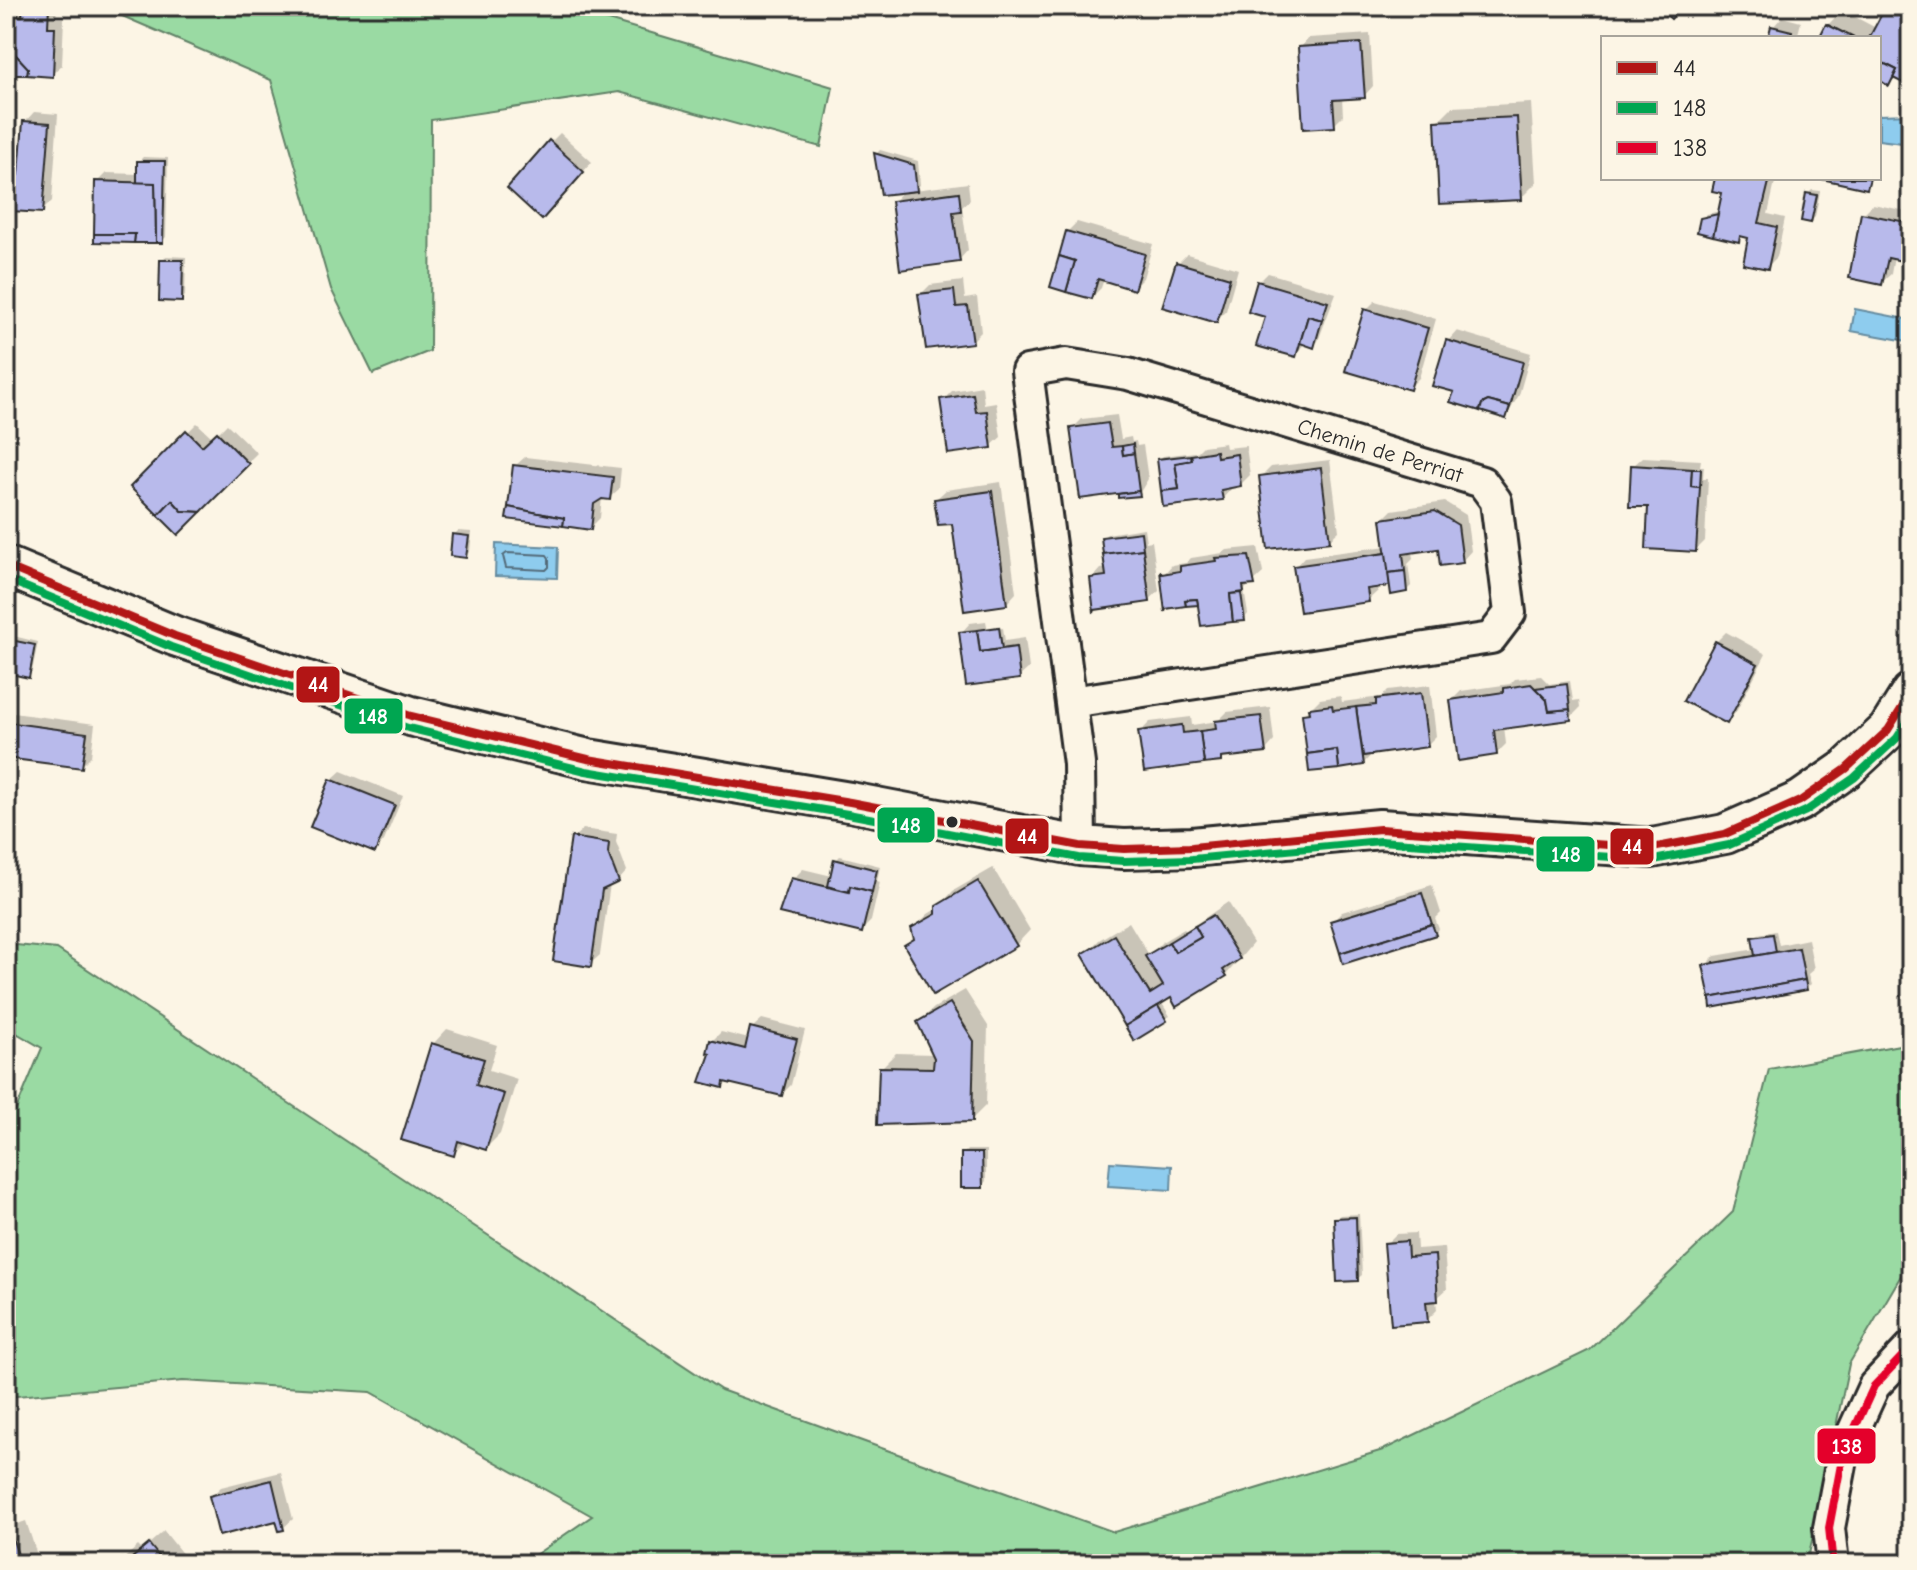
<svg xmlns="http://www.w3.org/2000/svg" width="1917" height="1570" font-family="'Comic Neue',sans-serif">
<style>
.green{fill:#9adaa3;stroke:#628267;stroke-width:2}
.water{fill:#8eccee;stroke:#668ca0;stroke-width:2}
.shadow{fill:#0003}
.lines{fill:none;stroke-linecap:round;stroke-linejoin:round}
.shore{stroke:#536b79;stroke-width:2}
.building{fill:#b8baeb;stroke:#2b2b2b;stroke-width:2}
.minor-casing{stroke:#2b2b2b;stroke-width:36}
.tertiary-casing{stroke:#2b2b2b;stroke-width:44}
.minor{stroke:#fcf5e5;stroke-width:30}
.tertiary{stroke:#fcf5e5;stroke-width:38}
.bus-1-casing{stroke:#fcf5e5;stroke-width:14}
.bus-2-casing{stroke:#fcf5e5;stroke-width:14}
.bus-3-casing{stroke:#fcf5e5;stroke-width:14}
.bus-1{stroke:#b21515;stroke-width:8}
.bus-2{stroke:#00a651;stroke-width:8}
.bus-3{stroke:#e4002b;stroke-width:8}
.bus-dot{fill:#2b2b2b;stroke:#fcf5e5;stroke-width:3}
.labels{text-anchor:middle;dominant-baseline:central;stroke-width:6;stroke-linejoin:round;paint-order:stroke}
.street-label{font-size:22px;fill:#2b2b2b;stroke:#fcf5e5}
.line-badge{stroke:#fcf5e5;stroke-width:3}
.badge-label{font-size:22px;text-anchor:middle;font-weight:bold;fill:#fff}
</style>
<rect width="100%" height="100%" fill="#fcf5e5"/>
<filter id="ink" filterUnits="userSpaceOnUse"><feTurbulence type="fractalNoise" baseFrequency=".0125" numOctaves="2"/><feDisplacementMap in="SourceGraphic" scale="16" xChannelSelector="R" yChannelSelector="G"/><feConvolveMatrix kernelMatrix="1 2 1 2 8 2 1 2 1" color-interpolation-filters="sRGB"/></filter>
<g filter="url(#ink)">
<g class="green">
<polygon points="99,6 561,6 833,87 821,147 619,92 431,120 430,351 373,374 331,289 271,80"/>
<polygon points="6,944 57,949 721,1390 1114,1532 1383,1450 1590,1350 1733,1212 1769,1069 1905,1044 1909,1262 1849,1364 1807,1564 522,1564 592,1516 371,1392 183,1381 6,1397 6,1114 16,1110 42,1048 6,1027"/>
</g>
<g class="water">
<polygon points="1911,114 1911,144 1879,140 1879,115"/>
<polygon points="1855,309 1911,320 1907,341 1851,331"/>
<polygon points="496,544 558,547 557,578 495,576"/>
<polygon points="1110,1162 1172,1166 1171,1190 1108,1186"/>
</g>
<g class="shadow">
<polygon points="6,6 57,6 56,18 64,18 62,65 52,74 15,42 6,42"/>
<polygon points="1888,6 1911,6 1911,85 1894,76 1879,78 1879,38 1821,38 1828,25 1842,10 1876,28"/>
<polygon points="1782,17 1801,22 1797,38 1770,38 1773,27"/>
<polygon points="1370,34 1373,86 1364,96 1342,97 1343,116 1334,125 1300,48 1309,38"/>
<polygon points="1531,103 1536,183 1521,198 1437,122 1452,107"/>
<polygon points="34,112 58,114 52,201 42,211 21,174 25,122"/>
<polygon points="560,133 592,162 551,208 551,142"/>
<polygon points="880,150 918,161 920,185 915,190 968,183 970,200 962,207 968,250 959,260 893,202 904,190 876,154"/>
<polygon points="143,157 168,158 166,237 162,241 97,182 106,173 139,174 139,161"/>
<polygon points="1717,178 1776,178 1768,214 1785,218 1777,257 1767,267 1751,236 1743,235 1738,239 1702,219 1707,214 1720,211 1724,192"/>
<polygon points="1812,190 1820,191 1815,217 1811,221 1808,194"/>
<polygon points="1873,204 1911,212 1911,261 1894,257 1891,274 1881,283 1863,214"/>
<polygon points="1077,222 1153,244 1143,278 1134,287 1104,279 1101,288 1092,297 1067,232"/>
<polygon points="1187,254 1238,269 1226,311 1216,320 1178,263"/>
<polygon points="166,256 186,257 185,296 181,300 162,261"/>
<polygon points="1268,273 1336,293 1318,341 1314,345 1305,343 1295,355 1268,315 1259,282"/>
<polygon points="963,281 965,299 977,297 981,332 972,341 920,295 930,285"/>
<polygon points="1375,301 1436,319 1419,378 1409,388 1366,310"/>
<polygon points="1457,331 1531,353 1519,395 1506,417 1456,391 1448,341"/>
<polygon points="6,344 14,344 14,374 6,382"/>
<polygon points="982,386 984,404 996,402 1001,437 991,446 943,400 952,391"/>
<polygon points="1117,415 1121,439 1131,437 1132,442 1136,441 1137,446 1143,445 1148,479 1139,494 1120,496 1120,492 1072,429 1082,419"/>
<polygon points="197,423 213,438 227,424 257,453 178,532 133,487"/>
<polygon points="1225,443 1226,448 1246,446 1250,475 1240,485 1231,486 1231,489 1222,499 1159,460 1163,456 1195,452 1195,454 1203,446"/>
<polygon points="525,457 621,468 619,489 609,498 602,497 600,518 590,528 515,466"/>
<polygon points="1643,457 1701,460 1700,466 1704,466 1703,478 1708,478 1705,541 1696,550 1650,505 1633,466"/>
<polygon points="1330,460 1339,531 1329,540 1261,477 1271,467"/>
<polygon points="1001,482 1016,593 1007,603 936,499 946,490"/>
<polygon points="1445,502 1466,515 1471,551 1462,561 1440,547 1412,551 1413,559 1408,564 1411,586 1406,591 1392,582 1377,586 1378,591 1368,600 1295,567 1304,557 1387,546 1383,519 1392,510"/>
<polygon points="1144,528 1146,542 1152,541 1159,591 1149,600 1092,579 1101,569 1107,568 1103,538 1107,534"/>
<polygon points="458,531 472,532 470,551 465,556 454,535"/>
<polygon points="1258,547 1263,573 1244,590 1248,614 1244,619 1200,600 1163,575 1172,565 1186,563 1191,558 1223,553 1227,550"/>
<polygon points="986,621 987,626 1002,623 987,626 987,630 1003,628 1005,641 1025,638 1029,668 1019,677 961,633 970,623"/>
<polygon points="1726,632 1766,654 1736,712 1726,722 1716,642"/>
<polygon points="9,635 38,642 32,671 28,676 6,671 6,638"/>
<polygon points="1541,676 1549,684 1570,681 1573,701 1579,700 1580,708 1570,718 1504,726 1506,744 1497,753 1452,700 1461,691 1510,684 1515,679"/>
<polygon points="1430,685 1436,736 1427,745 1372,754 1363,764 1304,715 1320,699 1341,696 1342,702 1381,697 1388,690"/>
<polygon points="1270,707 1274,741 1265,751 1224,756 1220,760 1141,731 1150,722 1191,717 1192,725 1218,721 1227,712"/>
<polygon points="6,712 95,724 91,756 81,766 6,756"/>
<polygon points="341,771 403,796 384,841 375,851 331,780"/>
<polygon points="583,829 617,834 616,842 627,871 618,881 610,884 600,955 590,964 573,838"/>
<polygon points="840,856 880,866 877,881 880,882 871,921 861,931 793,879 803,869 832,876 836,860"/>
<polygon points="993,868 1030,930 1016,945 906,946 915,936 913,929 928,914 938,908 953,891"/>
<polygon points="1432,885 1441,913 1435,919 1439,929 1435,934 1332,922 1342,912"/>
<polygon points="1228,902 1253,943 1226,975 1161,1002 1170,1016 1135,1039 1084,955 1099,940 1129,922 1149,955 1162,942 1184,929 1186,931"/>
<polygon points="1776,931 1779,945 1808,939 1814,969 1808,974 1811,984 1806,988 1706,965 1715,956 1756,949 1754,938 1758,934"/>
<polygon points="965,990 988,1026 986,1105 971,1120 881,1068 896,1053 934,1054 919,1022 934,1008"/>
<polygon points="762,1019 805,1030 791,1085 782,1094 728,1080 722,1086 713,1052 712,1041 721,1032 749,1039 752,1028"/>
<polygon points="447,1029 497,1045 489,1070 517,1079 500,1134 486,1148 465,1142 453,1154 433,1044"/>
<polygon points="967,1150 986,1150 986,1181 982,1186 963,1154"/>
<polygon points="1359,1214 1362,1275 1357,1279 1336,1219 1340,1215"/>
<polygon points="1416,1233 1417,1249 1444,1247 1447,1289 1436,1299 1437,1310 1427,1320 1386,1244 1396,1234"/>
<polygon points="281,1472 293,1519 283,1528 277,1519 211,1496 221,1487"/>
<polygon points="26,1521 40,1564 6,1564 6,1528"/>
<polygon points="164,1531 184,1556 175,1564 118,1564 138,1546 142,1550"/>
</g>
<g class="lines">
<polygon class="shore" points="507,553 547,555 549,558 549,567 546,570 506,568 503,556"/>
</g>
<g class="building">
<polygon points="23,6 49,6 48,27 55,27 53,77 27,75 28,68 13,52 13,44 6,44 6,15 22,16"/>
<polygon points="1657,6 1683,6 1671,19"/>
<polygon points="1886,6 1905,6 1911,9 1911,87 1893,78 1897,70 1879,61 1879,38 1869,38"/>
<polygon points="1826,24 1854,38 1819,38"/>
<polygon points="1771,26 1792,31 1791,38 1768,38"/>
<polygon points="1361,43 1365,98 1333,100 1335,127 1303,129 1298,47"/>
<polygon points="13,52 28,68 27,75 12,75"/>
<polygon points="1879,61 1897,70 1889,86 1879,80"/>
<polygon points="1517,117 1522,200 1439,204 1435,121"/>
<polygon points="23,121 50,123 43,213 11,211 13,179 19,174"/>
<polygon points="549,140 584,172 542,220 507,188"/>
<polygon points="874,153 914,165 917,191 881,195"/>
<polygon points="137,161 165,161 163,243 156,243 155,183 137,183"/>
<polygon points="1715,178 1770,178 1759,223 1777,227 1768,269 1743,264 1748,238 1740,236 1739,242 1713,236 1722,193 1712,191"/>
<polygon points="1817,178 1870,178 1867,189"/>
<polygon points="95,181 155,183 156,243 134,243 135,234 94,234"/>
<polygon points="959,192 961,211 953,212 960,262 900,270 891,201"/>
<polygon points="1806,193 1817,195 1811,223 1801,221"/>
<polygon points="1861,213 1911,223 1911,263 1888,258 1882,285 1849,278"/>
<polygon points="1718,214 1713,236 1697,232 1700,218"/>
<polygon points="1066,231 1145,254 1134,290 1098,279 1092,299 1066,292 1075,261 1059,256"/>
<polygon points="94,234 135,234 134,243 94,242"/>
<polygon points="1059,256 1075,261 1066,292 1050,287"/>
<polygon points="160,260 183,260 182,302 159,301"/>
<polygon points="1176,262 1230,278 1217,323 1162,307"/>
<polygon points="1257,281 1328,302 1322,320 1308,316 1296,357 1256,346 1265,317 1248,312"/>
<polygon points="954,290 956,307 968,306 973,343 926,349 918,294"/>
<polygon points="1364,309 1428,328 1410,390 1345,371"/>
<polygon points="1308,316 1322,320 1314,348 1300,343"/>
<polygon points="1446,340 1523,362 1510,407 1488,401 1482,404 1480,411 1450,402 1454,392 1432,386"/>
<polygon points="973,394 976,412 987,411 992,448 948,454 940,399"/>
<polygon points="1488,401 1510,407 1506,419 1480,411 1482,404"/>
<polygon points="1108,423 1112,447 1122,446 1123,455 1134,453 1139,491 1080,499 1070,428"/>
<polygon points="186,430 202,446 217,432 249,464 201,512 182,511 172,500 158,515 130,487"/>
<polygon points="1133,444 1134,453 1123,455 1122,446"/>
<polygon points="1216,451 1217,457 1237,454 1241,486 1221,490 1223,500 1163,507 1161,491 1179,489 1175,463 1192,460 1191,455"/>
<polygon points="1191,455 1192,460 1175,463 1179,489 1161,491 1157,459"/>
<polygon points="513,465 613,477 610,500 602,499 594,504 591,530 563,526 564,518 508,507"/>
<polygon points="1631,465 1692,469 1691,486 1700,487 1696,552 1646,549 1648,507 1629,507"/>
<polygon points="1321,468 1330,542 1268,549 1259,476"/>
<polygon points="1692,469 1701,469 1700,487 1691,486"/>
<polygon points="992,491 1007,605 964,611 952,524 938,525 934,499"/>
<polygon points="1139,491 1140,496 1118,498 1118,494"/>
<polygon points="172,500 182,511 201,512 178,535 158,515"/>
<polygon points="508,507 564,518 563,526 506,519"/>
<polygon points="1435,511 1458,525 1463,563 1440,566 1438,549 1403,554 1405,571 1388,573 1381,519"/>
<polygon points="1141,532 1143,549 1103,554 1101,537"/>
<polygon points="452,534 469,536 466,558 450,556"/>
<polygon points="1143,549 1150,602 1095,610 1094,613 1090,578 1106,576 1103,554"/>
<polygon points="1386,553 1390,586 1367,589 1369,602 1300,612 1293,566"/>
<polygon points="1249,556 1255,585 1243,586 1244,592 1230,594 1233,622 1201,626 1197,599 1185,600 1186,606 1166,609 1165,612 1160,571 1162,574 1180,571 1180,566 1216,561 1215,558"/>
<polygon points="1405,571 1407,592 1391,595 1388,573"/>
<polygon points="1241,593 1245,621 1233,622 1230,594"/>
<polygon points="1197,599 1198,605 1186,606 1185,600"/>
<polygon points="999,627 1002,649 980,652 977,630"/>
<polygon points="977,630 980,652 1016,647 1020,679 966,686 959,632"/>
<polygon points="6,639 35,645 29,678 6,673"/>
<polygon points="1715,641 1758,664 1727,724 1683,701"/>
<polygon points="1531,684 1547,700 1549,711 1570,709 1571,720 1494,730 1497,755 1458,761 1450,700 1504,692 1504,688"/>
<polygon points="1567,684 1570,709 1549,711 1547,700 1535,688"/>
<polygon points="1421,693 1428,747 1363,756 1356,707 1376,705 1376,699"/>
<polygon points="1332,705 1333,710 1356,707 1364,765 1339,769 1337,750 1307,754 1302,714 1310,713 1309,708"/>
<polygon points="1261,716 1266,753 1221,758 1221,762 1204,764 1200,731 1216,729 1215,721"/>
<polygon points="6,722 87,733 82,768 6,758"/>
<polygon points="1182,725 1183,733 1200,731 1204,764 1144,772 1138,731"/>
<polygon points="1337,750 1339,769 1309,772 1307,754"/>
<polygon points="330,779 395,805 375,853 310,827"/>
<polygon points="571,837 609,843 608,853 619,882 602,890 591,967 553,961"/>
<polygon points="834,859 877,870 872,892 850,886 849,892 828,886"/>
<polygon points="791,878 849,892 850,886 872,892 862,933 779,913"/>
<polygon points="978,881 1017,946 933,995 904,945 914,939 911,928 936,914 936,906"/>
<polygon points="1422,893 1432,924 1340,953 1330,921"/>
<polygon points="1213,915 1240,959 1223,970 1227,976 1176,1007 1171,998 1125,1026 1082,954 1114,935 1150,994 1163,986 1145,956 1169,942 1175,952 1201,937 1195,926"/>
<polygon points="1432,924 1436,935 1343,964 1340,953"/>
<polygon points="1195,926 1201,937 1175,952 1169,942"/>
<polygon points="1773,934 1776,952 1755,956 1752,937"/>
<polygon points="1799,948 1805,980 1710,998 1703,965"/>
<polygon points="1805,980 1807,990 1711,1008 1710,998"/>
<polygon points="950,1003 974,1041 972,1122 877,1125 879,1067 933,1068 934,1058 917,1022"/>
<polygon points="1158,1006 1167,1021 1134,1041 1125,1026"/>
<polygon points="750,1027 797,1039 782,1096 724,1082 723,1088 700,1082 710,1054 707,1053 710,1040 745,1049"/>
<polygon points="431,1043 484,1059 476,1085 504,1094 486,1150 458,1141 454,1156 401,1140"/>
<polygon points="961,1153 982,1153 983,1188 961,1188"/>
<polygon points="1356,1217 1358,1281 1337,1282 1334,1218"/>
<polygon points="1407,1241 1408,1257 1435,1255 1438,1301 1426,1302 1428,1322 1391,1325 1384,1243"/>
<polygon points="272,1480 284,1530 279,1531 276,1521 219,1536 209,1496"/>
<polygon points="11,1534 21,1564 6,1564 6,1536"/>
<polygon points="149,1544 165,1564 117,1564 122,1559 126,1563"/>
</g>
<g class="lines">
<g class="minor-casing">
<g id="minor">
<polyline points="1071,702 1491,638 1510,613 1496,501 1482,482 1128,374 1066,364 1027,371 1079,764 1080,846"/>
<polyline points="1833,1564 1829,1528 1843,1454 1874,1386 1911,1347"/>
</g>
</g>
<g class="tertiary-casing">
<polyline id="tertiary" points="6,566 175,636 411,716 588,759 850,802 1080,846 1124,849 1192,847 1380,829 1652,848 1725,834 1800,801 1846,769 1888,730 1911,693"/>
</g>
<use href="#minor" class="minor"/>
<use href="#tertiary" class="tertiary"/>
<g class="bus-1-casing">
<polyline id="bus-1" points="6,566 175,636 411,716 588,759 850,802 1080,846 1124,849 1192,847 1380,829 1652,848 1725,834 1800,801 1846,769 1888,730 1911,693"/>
</g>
<g class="bus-2-casing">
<polyline id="bus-2" points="6,579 171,647 408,728 586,771 848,814 1079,858 1124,861 1192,859 1380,841 1654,860 1729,845 1806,811 1854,778 1897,738 1911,716"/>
</g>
<g class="bus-3-casing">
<polyline id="bus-3" points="1833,1564 1829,1528 1843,1454 1874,1386 1911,1347"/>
</g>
<use href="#bus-1" class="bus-1"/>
<use href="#bus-2" class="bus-2"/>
<use href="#bus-3" class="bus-3"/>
</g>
</g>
<circle class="bus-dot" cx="952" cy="822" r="7"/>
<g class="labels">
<g class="street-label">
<text transform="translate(1380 451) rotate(17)">Chemin de Perriat</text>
</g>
</g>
<g class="line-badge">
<rect x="295" y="665" width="46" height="39" rx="8" fill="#b21515"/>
<rect x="343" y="697" width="61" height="38" rx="8" fill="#00a651"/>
<rect x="876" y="806" width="60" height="38" rx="8" fill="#00a651"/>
<rect x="1004" y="817" width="46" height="38" rx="8" fill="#b21515"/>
<rect x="1609" y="827" width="46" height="39" rx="8" fill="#b21515"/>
<rect x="1535" y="835" width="61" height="38" rx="8" fill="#00a651"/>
<rect x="1816" y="1427" width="61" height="38" rx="8" fill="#e4002b"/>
</g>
<g class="badge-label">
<text x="318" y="692">44</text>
<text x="373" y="724">148</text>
<text x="906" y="833">148</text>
<text x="1027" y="844">44</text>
<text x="1632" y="854">44</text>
<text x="1566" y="862">148</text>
<text x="1847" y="1454">138</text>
</g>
<rect width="1917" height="1570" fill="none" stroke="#fcf5e5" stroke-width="32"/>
<rect x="16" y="16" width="1885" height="1538" fill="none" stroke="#2b2b2b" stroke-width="3" filter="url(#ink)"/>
<rect x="1601" y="36" width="280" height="144" fill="#fcf5e5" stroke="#a8a49b" stroke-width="2"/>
<rect x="1617" y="62" width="40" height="12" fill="#b21515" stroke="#a8a49b" stroke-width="2"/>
<text x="1673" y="76" font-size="24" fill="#2b2b2b">44</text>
<rect x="1617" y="102" width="40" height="12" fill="#00a651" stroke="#a8a49b" stroke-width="2"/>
<text x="1673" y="116" font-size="24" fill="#2b2b2b">148</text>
<rect x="1617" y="142" width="40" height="12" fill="#e4002b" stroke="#a8a49b" stroke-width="2"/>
<text x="1673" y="156" font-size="24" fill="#2b2b2b">138</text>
</svg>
